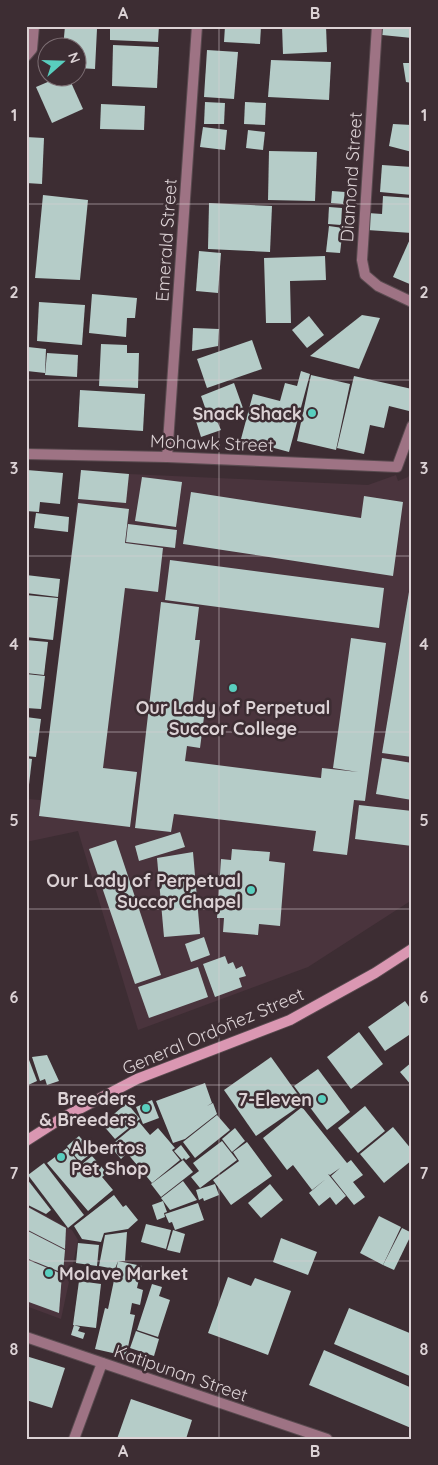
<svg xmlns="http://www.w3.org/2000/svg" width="438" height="1465" font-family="Quicksand,sans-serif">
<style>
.built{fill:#4a343d}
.building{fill:#b5ccc8}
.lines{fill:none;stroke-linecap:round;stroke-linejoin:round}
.street-casing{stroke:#5a4b50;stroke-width:12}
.secondary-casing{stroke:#5a4b50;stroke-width:12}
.street{stroke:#9e7384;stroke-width:10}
.secondary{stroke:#da97b2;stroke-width:10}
.grid{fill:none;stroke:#dcd2d5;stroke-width:1;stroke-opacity:0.55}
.poi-dot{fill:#59cebe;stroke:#3d2d33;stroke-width:2}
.labels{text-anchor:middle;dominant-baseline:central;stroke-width:5;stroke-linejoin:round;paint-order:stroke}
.street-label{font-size:18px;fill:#dcd2d5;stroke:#3d2d33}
.poi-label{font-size:18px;font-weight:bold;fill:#dcd2d5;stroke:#3d2d33;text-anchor:end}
.neatline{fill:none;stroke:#dcd2d5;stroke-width:2}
.grid-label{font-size:16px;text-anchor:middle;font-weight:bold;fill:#dcd2d5}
</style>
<rect width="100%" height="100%" fill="#3d2d33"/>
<g class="built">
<polygon points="412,469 412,900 308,967 138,1030 78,831 26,842 26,799 41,800 81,470 129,474 368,485 396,475 398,481 408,477"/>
<polygon points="26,1205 72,1230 78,1240 61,1319 26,1306"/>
</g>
<g class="building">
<polygon points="65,26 97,29 95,69 78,68 78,48 63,48"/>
<polygon points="110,26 159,26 158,42 110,40"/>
<polygon points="225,26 261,26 260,44 224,42"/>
<polygon points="282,26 326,26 327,52 283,54"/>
<polygon points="383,26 412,26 412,38 382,35"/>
<polygon points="113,45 159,47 157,88 112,86"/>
<polygon points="207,50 238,52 234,99 204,97"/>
<polygon points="271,60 331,62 329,100 268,97"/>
<polygon points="403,63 412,63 412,83 406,82"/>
<polygon points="57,78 69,78 83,109 52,123 36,87"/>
<polygon points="205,102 225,103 224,124 204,124"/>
<polygon points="245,102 266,103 265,125 244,124"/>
<polygon points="101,104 145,106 144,130 100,129"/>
<polygon points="393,124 412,125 412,152 389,146"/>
<polygon points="203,127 227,130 225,150 200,147"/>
<polygon points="248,130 265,132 263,150 246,148"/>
<polygon points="26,137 44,138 42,184 26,183"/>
<polygon points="269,151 317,152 315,201 268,200"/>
<polygon points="382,165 412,167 412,195 380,192"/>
<polygon points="332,191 345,192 343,204 331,203"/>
<polygon points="43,195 88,200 80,280 35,278"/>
<polygon points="383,196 412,198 412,233 367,230 368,213 382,214"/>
<polygon points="209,203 272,206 270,252 208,249"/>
<polygon points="329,207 342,208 341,225 328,224"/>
<polygon points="329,226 343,228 340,253 326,252"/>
<polygon points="410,239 412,240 412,285 393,277"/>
<polygon points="199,251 221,253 218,293 196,291"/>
<polygon points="325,256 326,280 290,281 291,323 266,323 264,258"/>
<polygon points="92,294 137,298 135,318 127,318 126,337 89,333"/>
<polygon points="39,302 85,305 82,345 37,341"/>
<polygon points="362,315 380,318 359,369 310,356"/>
<polygon points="309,316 324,335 307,348 292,330"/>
<polygon points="193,328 219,329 218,346 192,351"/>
<polygon points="252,340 262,369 207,388 197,359"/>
<polygon points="101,344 127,345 127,353 139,353 138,388 99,386"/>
<polygon points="28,347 46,349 45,373 27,371"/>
<polygon points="47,353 78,355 77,377 45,375"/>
<polygon points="301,371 310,374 289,452 241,439 253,394 280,401 285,383 297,386"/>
<polygon points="311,375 350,384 336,450 297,441"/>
<polygon points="354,376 412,389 409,411 389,406 384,428 370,425 364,454 337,448"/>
<polygon points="234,383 244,411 217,421 221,430 201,437 196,421 208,416 201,396"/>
<polygon points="80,390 145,394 143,431 78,427"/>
<polygon points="27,470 63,473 60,504 40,502 39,512 26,511"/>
<polygon points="81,470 129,474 126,503 78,499"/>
<polygon points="142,477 182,482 176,527 135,521"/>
<polygon points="191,492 361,518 364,496 403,502 393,576 183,544"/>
<polygon points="78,503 129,509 125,543 163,548 158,592 125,588 103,768 137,772 130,827 39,816"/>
<polygon points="36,513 69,517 68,532 34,528"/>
<polygon points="128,524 177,530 175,548 126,542"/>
<polygon points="170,560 384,588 379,628 165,600"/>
<polygon points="26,575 60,579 58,597 26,593"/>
<polygon points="411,580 412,580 412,757 382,753"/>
<polygon points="26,595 58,598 53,640 26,637"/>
<polygon points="161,602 199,607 195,640 200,640 191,715 204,717 200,748 187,746 185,761 321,778 322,768 358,772 333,768 351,638 386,643 365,801 354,800 347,855 313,851 316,831 174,814 171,832 135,828"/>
<polygon points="26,640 48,642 44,675 26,673"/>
<polygon points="26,674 45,676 41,709 26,708"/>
<polygon points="26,717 41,719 36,757 26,756"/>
<polygon points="26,758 32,759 28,793 26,793"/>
<polygon points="382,758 412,763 412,800 376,794"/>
<polygon points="359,805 412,811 412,846 355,839"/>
<polygon points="180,832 185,847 139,861 135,846"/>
<polygon points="116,840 161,975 135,984 89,849"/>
<polygon points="232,849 270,852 269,861 285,863 280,926 259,924 258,935 223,932 224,918 217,918 221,859 231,860"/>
<polygon points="193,852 200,934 164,937 157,858"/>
<polygon points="204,937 210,955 191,962 185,944"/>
<polygon points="225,956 228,964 233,962 236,969 242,966 246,976 239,978 242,987 215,997 203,964"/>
<polygon points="198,967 208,997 149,1018 138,987"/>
<polygon points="405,1001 412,1011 412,1033 385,1051 368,1027"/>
<polygon points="359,1032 383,1064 351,1089 327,1057"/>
<polygon points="26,1052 37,1081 26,1086"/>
<polygon points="47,1055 59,1081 47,1085 45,1079 40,1081 32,1057"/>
<polygon points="271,1057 304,1103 256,1136 224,1090"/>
<polygon points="412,1062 412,1086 400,1072"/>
<polygon points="318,1069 350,1112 327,1130 294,1086"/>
<polygon points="205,1083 212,1103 207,1106 213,1103 217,1114 185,1139 173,1143 156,1101"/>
<polygon points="152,1100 159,1118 143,1124 136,1107"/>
<polygon points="127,1103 140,1119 115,1139 102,1124"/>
<polygon points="365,1106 385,1131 358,1153 338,1128"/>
<polygon points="302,1107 347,1163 351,1160 363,1175 353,1182 365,1197 354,1205 331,1176 340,1168 330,1175 328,1174 346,1196 336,1205 330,1197 319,1206 309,1193 327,1178 312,1190 293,1165 287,1170 263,1138"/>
<polygon points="217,1115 230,1130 195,1158 183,1142"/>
<polygon points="139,1122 150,1135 158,1128 175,1148 172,1150 180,1160 152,1183 127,1153 121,1159 110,1146"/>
<polygon points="393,1127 412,1150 412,1160 384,1183 360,1154"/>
<polygon points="235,1128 245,1141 232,1152 222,1139"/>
<polygon points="79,1136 93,1152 80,1162 67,1146"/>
<polygon points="222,1141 237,1160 200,1188 191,1177 199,1171 193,1163"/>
<polygon points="247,1142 272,1176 231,1205 213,1180 239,1161 233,1152"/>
<polygon points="181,1145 190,1157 186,1160 184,1158 182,1160 174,1151"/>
<polygon points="67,1148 81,1165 92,1156 107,1173 102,1177 113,1190 88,1211 47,1163"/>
<polygon points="183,1160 193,1172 161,1197 151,1184"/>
<polygon points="44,1163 84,1215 68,1228 28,1175"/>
<polygon points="27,1179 51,1210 46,1214 26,1204"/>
<polygon points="183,1181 197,1200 170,1210 161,1198"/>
<polygon points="215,1184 219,1195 204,1201 203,1198 199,1200 196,1190"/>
<polygon points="270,1184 283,1200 261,1218 248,1203"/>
<polygon points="114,1195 123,1207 126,1205 138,1220 128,1229 104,1233 101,1242 82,1239 74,1226"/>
<polygon points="163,1201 167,1212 164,1213 165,1217 157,1220 152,1205"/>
<polygon points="198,1203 204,1220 175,1230 172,1222 169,1223 165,1214"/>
<polygon points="26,1206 66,1228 65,1249 26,1229"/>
<polygon points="379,1216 401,1227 383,1265 360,1253"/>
<polygon points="146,1224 171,1230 166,1249 141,1242"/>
<polygon points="402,1228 412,1233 394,1270 383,1265"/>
<polygon points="26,1230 65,1250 63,1273 26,1258"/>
<polygon points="173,1230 185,1234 180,1253 167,1250"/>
<polygon points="127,1232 125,1261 118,1261 142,1266 137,1288 143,1290 140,1305 132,1303 130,1314 135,1315 126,1356 95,1349 105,1308 108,1309 118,1261 115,1269 99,1266 105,1235"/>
<polygon points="281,1238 317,1252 308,1275 273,1262"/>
<polygon points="78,1243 99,1245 97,1266 76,1263"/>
<polygon points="26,1259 62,1274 59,1313 26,1301"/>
<polygon points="228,1277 251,1286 255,1278 291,1291 268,1355 208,1333"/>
<polygon points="79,1281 101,1284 96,1328 73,1325"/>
<polygon points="152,1284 162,1287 159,1296 170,1300 158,1337 137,1330"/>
<polygon points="349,1308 412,1334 412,1377 334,1344"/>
<polygon points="74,1325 80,1327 78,1331 85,1333 83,1339 71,1335"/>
<polygon points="136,1331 159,1339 154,1356 130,1348"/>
<polygon points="324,1350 412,1388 411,1428 309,1385"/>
<polygon points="26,1356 65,1368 52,1408 26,1400"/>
<polygon points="131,1399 192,1420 186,1439 117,1439"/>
</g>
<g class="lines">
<g class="street-casing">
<g id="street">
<polyline points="377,26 362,260 365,275 378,286 412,302"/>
<polyline points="26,56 32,49 34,26"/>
<polyline points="26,454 167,457 397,467 412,426"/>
<polyline points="167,457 197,26"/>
<polyline points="26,1337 327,1439"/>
<polyline points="74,1439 102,1363"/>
</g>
</g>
<g class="secondary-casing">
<polyline id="secondary" points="26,1141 62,1118 137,1079 290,1020 375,973 412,949"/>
</g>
<use href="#street" class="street"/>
<use href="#secondary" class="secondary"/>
</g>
<path class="grid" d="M219,26V1439M26,204H412M26,380H412M26,556H412M26,732H412M26,909H412M26,1085H412M26,1261H412"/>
<g class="poi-dot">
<circle cx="312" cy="413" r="5"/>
<circle cx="233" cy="688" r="5"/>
<circle cx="251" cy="890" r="5"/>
<circle cx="322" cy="1099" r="5"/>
<circle cx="146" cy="1108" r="5"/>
<circle cx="61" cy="1157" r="5"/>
<circle cx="49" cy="1273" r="5"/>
</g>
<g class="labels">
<g class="street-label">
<text transform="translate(351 177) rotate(-86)">Diamond Street</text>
<text transform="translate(166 240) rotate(-86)">Emerald Street</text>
<text transform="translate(212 443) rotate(2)">Mohawk Street</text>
<text transform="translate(213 1031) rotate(-23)">General Ordoñez Street</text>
<text transform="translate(181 1373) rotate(19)">Katipunan Street</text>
</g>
<g class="poi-label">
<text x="302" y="413">Snack Shack</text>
<text x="233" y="707" text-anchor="middle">Our Lady of Perpetual<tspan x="233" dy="21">Succor College</tspan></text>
<text x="241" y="880">Our Lady of Perpetual<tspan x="241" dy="21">Succor Chapel</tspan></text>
<text x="136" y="1098">Breeders<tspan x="136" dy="21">&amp; Breeders</tspan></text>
<text x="312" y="1099">7-Eleven</text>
<text x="71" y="1147" text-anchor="start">Albertos<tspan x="71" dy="21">Pet Shop</tspan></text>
<text x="59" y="1273" text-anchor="start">Molave Market</text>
</g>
</g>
<rect width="438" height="1465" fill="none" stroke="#3d2d33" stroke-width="55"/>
<g transform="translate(62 62) rotate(70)"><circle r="24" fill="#3d2d33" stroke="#7d6f74"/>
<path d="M0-4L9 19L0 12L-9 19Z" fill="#59cebe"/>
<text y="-8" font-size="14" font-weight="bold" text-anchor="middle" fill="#dcd2d5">N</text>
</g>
<rect x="28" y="28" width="382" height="1410" class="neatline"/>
<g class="grid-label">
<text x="123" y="19">A</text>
<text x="315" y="19">B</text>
<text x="14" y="121">1</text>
<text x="424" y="121">1</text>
<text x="14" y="298">2</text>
<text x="424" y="298">2</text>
<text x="14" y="474">3</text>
<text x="424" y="474">3</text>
<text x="14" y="650">4</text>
<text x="424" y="650">4</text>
<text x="14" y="826">5</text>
<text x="424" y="826">5</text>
<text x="14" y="1003">6</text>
<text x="424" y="1003">6</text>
<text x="14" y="1179">7</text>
<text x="424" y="1179">7</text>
<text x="14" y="1355">8</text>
<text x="424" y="1355">8</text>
<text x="123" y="1457">A</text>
<text x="315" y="1457">B</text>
</g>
</svg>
